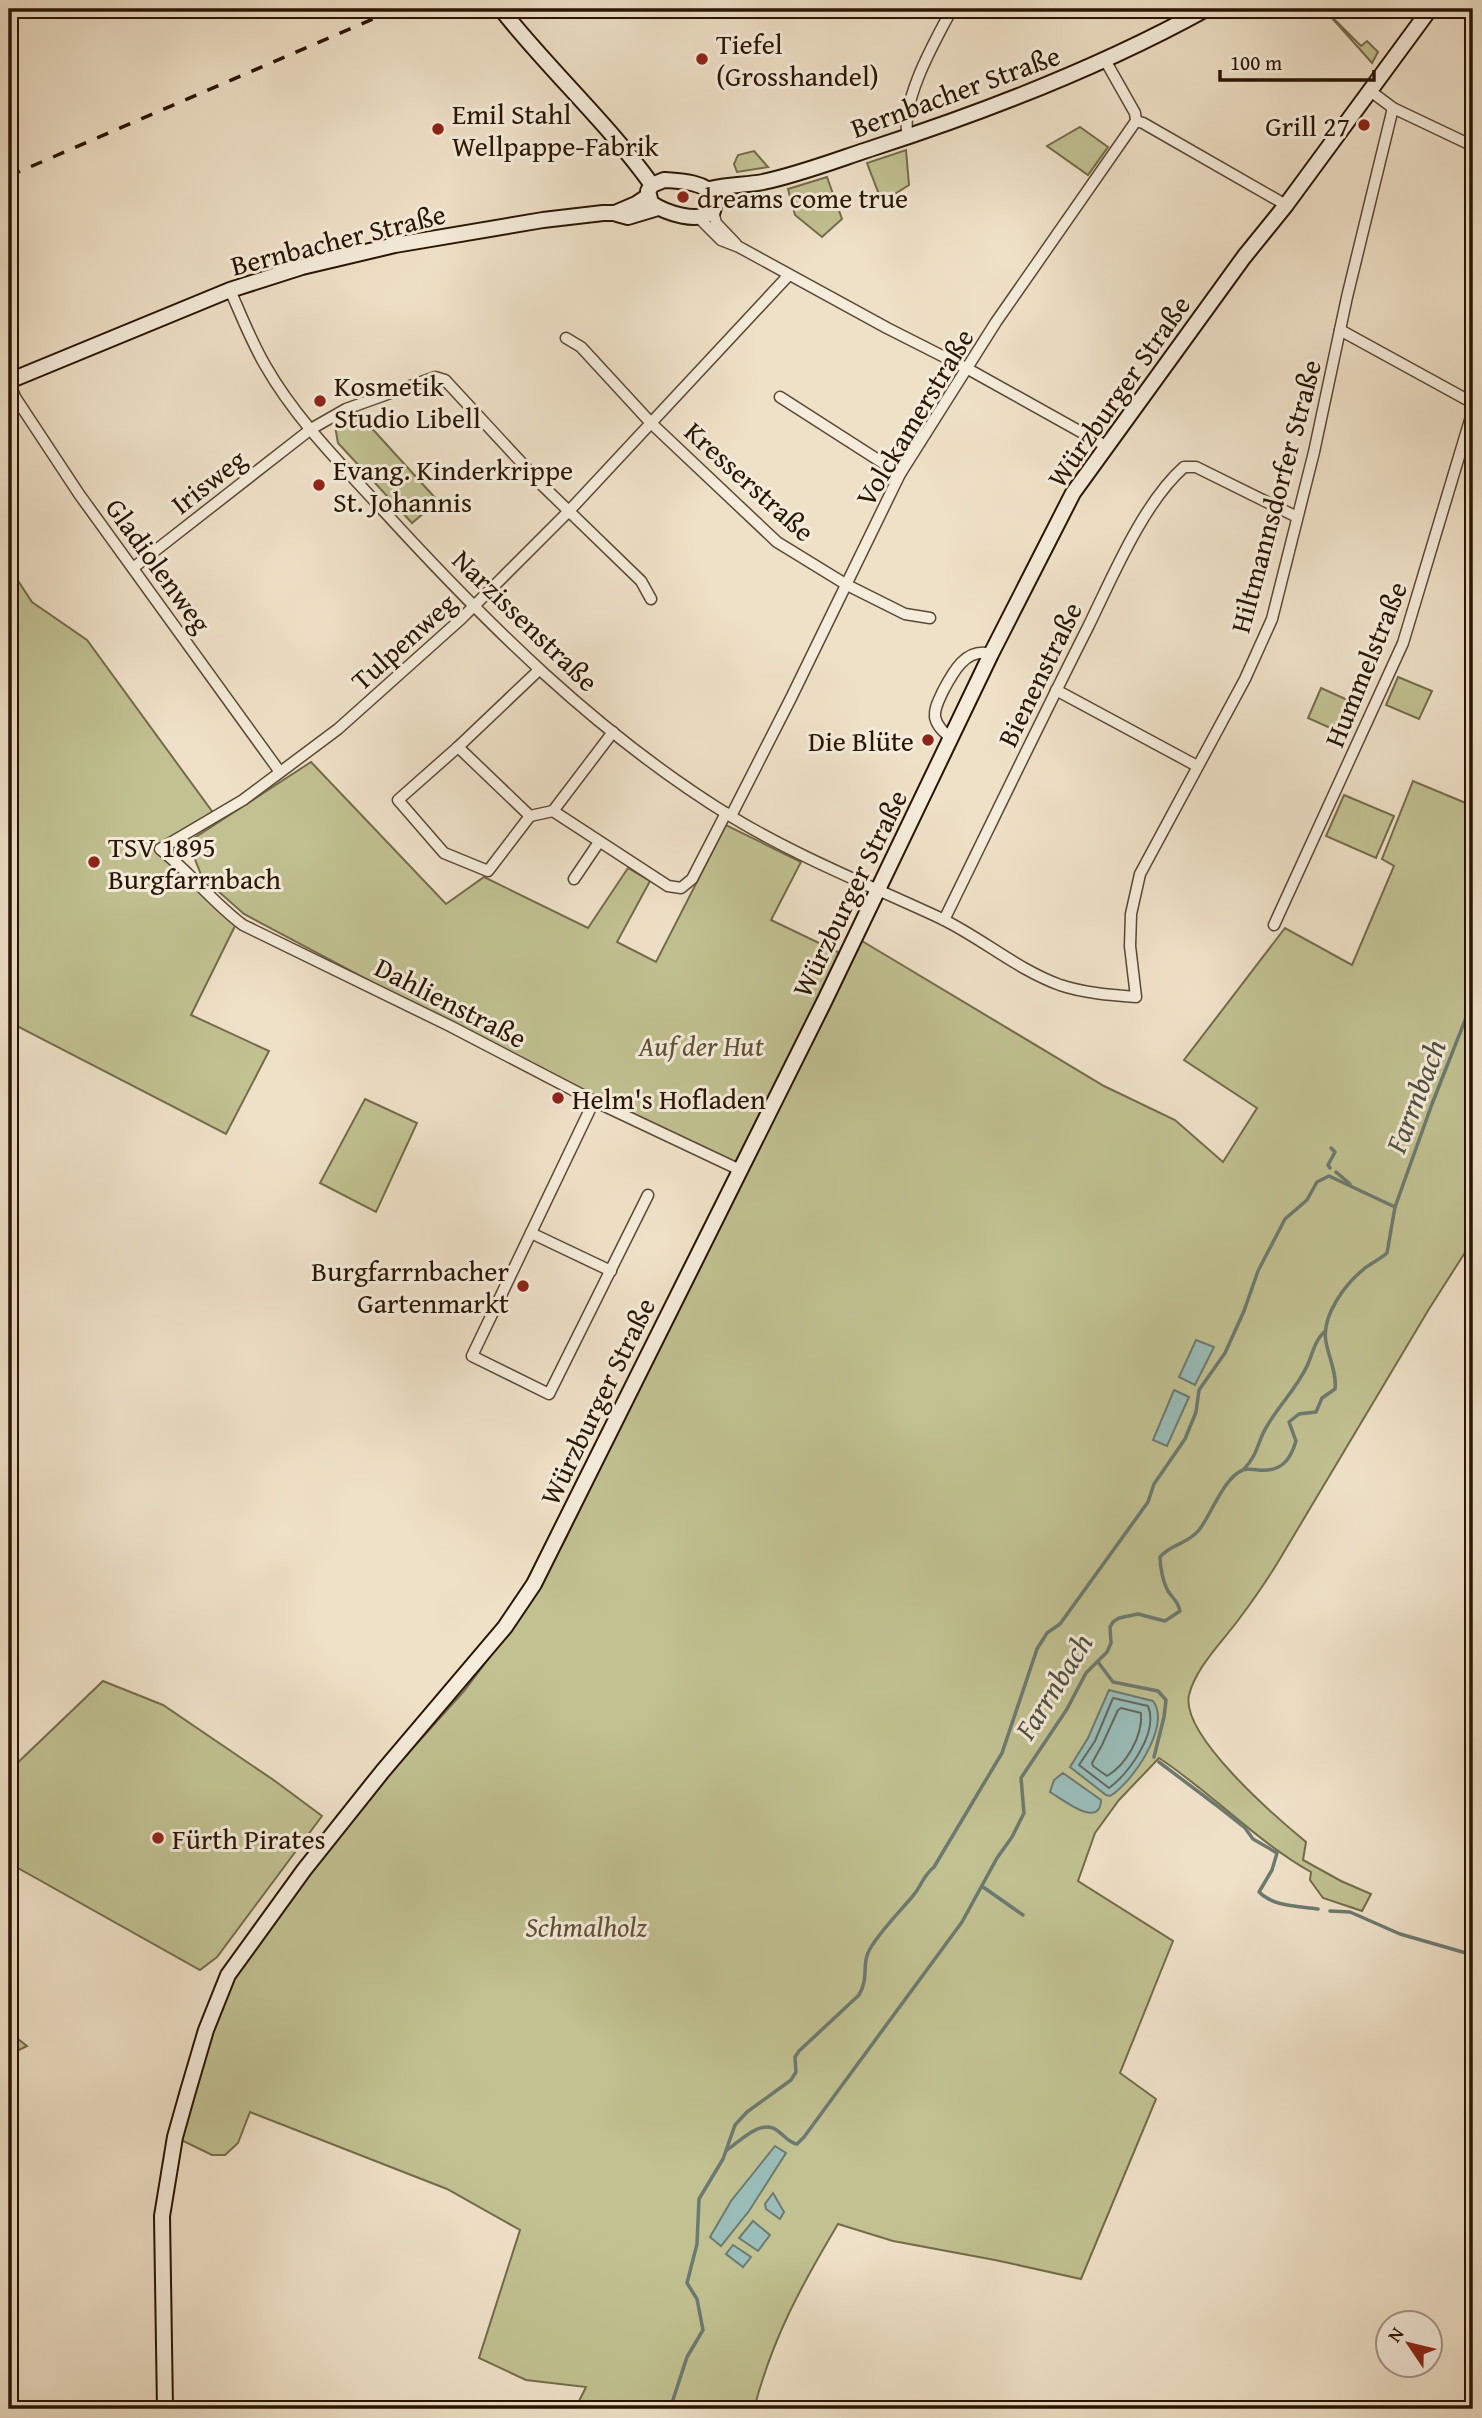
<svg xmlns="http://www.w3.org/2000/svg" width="1482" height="2418" font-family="'Gentium Book Plus',serif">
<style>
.green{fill:#c1c191;stroke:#746b4a;stroke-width:2}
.water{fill:#9abdb9;stroke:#6c7a70;stroke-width:2}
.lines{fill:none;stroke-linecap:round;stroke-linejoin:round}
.shore{stroke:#61695e;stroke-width:2}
.stream{stroke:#6c7a70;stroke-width:3.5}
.street-casing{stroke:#5a4834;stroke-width:13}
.secondary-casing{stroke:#281502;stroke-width:18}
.street{stroke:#f5ecdb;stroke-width:10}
.secondary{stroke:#f5ecdb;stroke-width:14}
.rail{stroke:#281502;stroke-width:3.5;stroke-dasharray:12 12;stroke-linecap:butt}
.poi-dot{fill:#8f2418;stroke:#f5ecdb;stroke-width:2.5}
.labels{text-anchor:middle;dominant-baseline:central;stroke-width:6;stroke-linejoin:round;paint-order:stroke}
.poi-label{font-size:28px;fill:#281502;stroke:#f5ecdb;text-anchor:start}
.street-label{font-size:28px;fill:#281502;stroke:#f5ecdb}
.park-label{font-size:28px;font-style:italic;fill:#5e5134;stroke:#f5ecdb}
.water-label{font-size:30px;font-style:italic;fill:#505042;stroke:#f5ecdb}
</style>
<rect width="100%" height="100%" fill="#efe1c8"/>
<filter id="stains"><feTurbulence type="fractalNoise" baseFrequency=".00286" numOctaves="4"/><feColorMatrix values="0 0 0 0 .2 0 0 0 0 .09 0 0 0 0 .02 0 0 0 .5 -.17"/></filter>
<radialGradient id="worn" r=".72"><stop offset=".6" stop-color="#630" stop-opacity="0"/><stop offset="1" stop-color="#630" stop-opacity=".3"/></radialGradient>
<g class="green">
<polygon points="1324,9 1361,46 1367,41 1378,52 1372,63"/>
<polygon points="1080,127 1108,147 1088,175 1047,146"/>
<polygon points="906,150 909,185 882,202 867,163"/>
<polygon points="754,151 768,167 737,172 734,164 738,155"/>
<polygon points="827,177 842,219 822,237 795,215 788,189"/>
<polygon points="357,412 438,501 412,523 338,443 335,426"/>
<path d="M9,567L32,602L87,640L214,814L169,842C191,881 201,896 236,924L191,1015L269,1051L226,1134L9,1022Z"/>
<polygon points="1398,677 1432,691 1419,719 1386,705"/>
<polygon points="1321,688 1361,706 1348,736 1308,718"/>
<path d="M311,762L446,904L484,877L588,928L628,868L650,881L617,942L656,962L726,825L801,862L771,920L846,956L857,938L1104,1086L1175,1120L1223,1162L1257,1108L1184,1060L1285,928L1352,965L1394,866L1382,859L1413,781L1473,806V1240L1429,1309L1281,1557C1268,1579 1254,1599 1239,1619C1222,1642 1196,1667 1189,1695C1180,1735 1277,1818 1306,1842L1303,1860L1341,1881L1371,1894L1362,1911L1323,1898L1310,1880L1311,1872C1256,1841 1212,1793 1159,1758L1119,1800L1095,1833L1078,1881L1173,1941L1120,2073L1156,2099L1081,2279L995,2260L893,2241L838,2224C801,2286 772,2339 754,2409H575L586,2387L526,2380L479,2358L520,2230L447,2189L250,2112L238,2143L225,2155H212L175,2137L233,1977L343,1826L464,1691L529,1605L566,1538L632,1399L746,1171L543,1073L244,914L202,877L188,842Z"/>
<polygon points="1344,795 1394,816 1376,858 1326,836"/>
<polygon points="365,1099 417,1123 376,1212 320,1183"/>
<polygon points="103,1681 163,1705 275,1781 322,1816 217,1957 200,1970 9,1863 9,1771"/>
<polygon points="9,2032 27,2046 9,2055"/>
</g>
<g class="water">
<polygon points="1196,1340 1214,1347 1195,1385 1179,1377"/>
<polygon points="1174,1390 1189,1397 1167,1446 1153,1440"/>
<path d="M1109,1690L1153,1701C1172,1725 1132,1783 1110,1796L1106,1795L1070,1767L1088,1738Z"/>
<path d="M1063,1773L1101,1800C1100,1830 1062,1799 1050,1792L1054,1780Z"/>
<polygon points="775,2146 786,2153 749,2211 721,2246 710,2237 731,2201"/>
<polygon points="773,2193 784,2212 780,2219 766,2209 765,2204"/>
<polygon points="753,2221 770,2235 758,2251 739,2238"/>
<polygon points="733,2245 751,2257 743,2267 726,2254"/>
</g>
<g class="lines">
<g class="shore">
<path d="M1113,1698L1148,1706C1159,1732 1129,1773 1109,1788L1079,1765L1095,1741Z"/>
<path d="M1121,1708L1141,1713C1143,1736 1126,1765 1107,1776L1093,1766L1092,1763L1102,1745L1118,1710Z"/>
</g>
<g class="stream">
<polyline points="1330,1168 1328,1165 1335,1152 1331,1148"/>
<polyline points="1336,1172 1350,1184"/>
<path d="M1244,1469C1259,1453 1257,1442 1267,1426C1279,1405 1297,1388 1307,1366C1313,1353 1314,1342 1324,1332"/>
<polyline points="1098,1662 1113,1682 1158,1691 1166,1700 1164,1717 1154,1757"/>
<path d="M1159,1762L1216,1805L1245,1828L1253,1839L1277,1853L1272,1870L1259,1892C1274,1907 1298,1906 1318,1909"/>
<polyline points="983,1887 1023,1915"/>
<polyline points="1330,1911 1350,1912 1400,1934 1473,1955"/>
<path d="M727,2150C742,2140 762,2117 779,2132C786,2137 789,2143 797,2144L804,2137L962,1922L997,1858L1012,1837L1024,1813L1021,1778L1067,1709L1086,1673L1107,1652L1111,1643L1110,1627L1113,1622L1119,1618L1138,1614L1165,1621L1180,1611C1178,1601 1173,1599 1168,1591C1163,1582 1160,1567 1160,1557C1171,1544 1188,1544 1199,1530C1211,1515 1224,1477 1243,1470C1247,1468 1254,1470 1258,1470C1281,1472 1290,1461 1296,1441L1289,1422L1299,1414L1316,1412L1322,1398L1335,1389C1337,1374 1329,1358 1326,1342C1321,1316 1345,1284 1365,1268C1372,1263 1380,1259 1387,1253L1395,1207L1432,1104L1473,1000"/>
<path d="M670,2409L687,2357L703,2330L697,2299L687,2283L697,2244L699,2199L723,2159L735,2125L747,2112L791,2080L796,2072L795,2057L799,2051L859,1995C869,1978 862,1966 868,1953C873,1939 901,1910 912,1897C922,1886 921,1878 934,1867L1002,1753L1037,1649L1047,1633L1060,1624L1148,1502L1154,1484L1185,1439L1196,1412L1199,1390L1225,1353L1244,1311L1258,1271L1285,1219L1307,1200L1317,1182L1329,1176L1395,1207"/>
</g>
<g class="street-casing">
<g id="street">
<polyline points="1369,90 1393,108 1473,146"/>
<polyline points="1136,121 1143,123 1286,205"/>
<path d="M908,137C899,103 936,39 952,9"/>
<polyline points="713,211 716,223 736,244"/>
<polyline points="699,218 721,240 739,247 887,328 968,369 1106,446"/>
<path d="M230,290C241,315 251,341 265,365C295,418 340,463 381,508C486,623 598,735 732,817C798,857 871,886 940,918C982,938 1016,969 1060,985C1084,993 1110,995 1136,997L1130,946L1131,914L1140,874L1245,679L1272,619L1314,452L1347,297L1393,108"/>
<polyline points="1340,330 1473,403"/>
<polyline points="566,338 581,347 651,423 777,542 847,585 905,614 930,618"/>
<polyline points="9,381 15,397 79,494 280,772"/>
<polyline points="780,397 900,474"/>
<polyline points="133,568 311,429 346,409 435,377 445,380 545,488 641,581 651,599"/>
<polyline points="1056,690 1197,766"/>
<path d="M952,739C945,733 937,727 935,717C934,708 939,700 943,691C953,672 966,647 991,654"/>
<polyline points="458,747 530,816 553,811 668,886 681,888 692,879 726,813"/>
<polyline points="553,811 613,732"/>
<polyline points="530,816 488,871 444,853 398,800 458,747 539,670"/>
<polyline points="731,816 791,698 900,474 996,322 1136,121 1135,113 1105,60"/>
<polyline points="574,879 599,842"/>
<path d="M944,920C992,822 1039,724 1088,627C1112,578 1143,503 1184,467H1196L1297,517"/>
<polyline points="1274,925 1403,643 1473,410"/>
<polyline points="594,1101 472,1356 549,1394 648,1195"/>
<path d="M740,1170L594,1101L450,1026L243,925C212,902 190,872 160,849L243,800L338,729L461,619L569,511L788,276"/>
<polyline points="531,1233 611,1271"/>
</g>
</g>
<g class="secondary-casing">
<g id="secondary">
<path d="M501,9C549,70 607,122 652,185"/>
<path d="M664,180C682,181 705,182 716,197L713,211C698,224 666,213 651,203L648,191L652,185Z"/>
<path d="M710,189C728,185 746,185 763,182C801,174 839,159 876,147C990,110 1101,67 1206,9"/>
<polyline points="617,214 628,217 658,208"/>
<polyline points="9,381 230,290 302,267 395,245 543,220 603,213 615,213 636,204 648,196"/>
<polyline points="165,2409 162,2216 175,2137 188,2091 206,2030 228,1975 304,1870 382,1772 505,1627 534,1584 825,1000 991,654 1073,493 1244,257 1286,205 1430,9"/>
</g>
</g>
<use href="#street" class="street"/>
<use href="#secondary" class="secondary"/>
<polyline class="rail" points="9,176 396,9"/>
</g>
<g class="poi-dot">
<circle cx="702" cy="59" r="7"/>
<circle cx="1364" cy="125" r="7"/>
<circle cx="438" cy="129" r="7"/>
<circle cx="683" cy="197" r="7"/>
<circle cx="320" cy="401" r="7"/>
<circle cx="319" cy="485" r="7"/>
<circle cx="928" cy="740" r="7"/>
<circle cx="94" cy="862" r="7"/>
<circle cx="558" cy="1098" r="7"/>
<circle cx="523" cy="1286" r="7"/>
<circle cx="158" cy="1838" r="7"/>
</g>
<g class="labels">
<g class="poi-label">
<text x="716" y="43">Tiefel<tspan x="716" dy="32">(Grosshandel)</tspan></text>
<text x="452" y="113">Emil Stahl<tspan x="452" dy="32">Wellpappe-Fabrik</tspan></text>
<text x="1350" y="125" text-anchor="end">Grill 27</text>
<text x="697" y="197">dreams come true</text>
<text x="334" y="385">Kosmetik<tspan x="334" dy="32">Studio Libell</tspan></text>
<text x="333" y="469">Evang. Kinderkrippe<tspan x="333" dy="32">St. Johannis</tspan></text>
<text x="914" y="740" text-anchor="end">Die Blüte</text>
<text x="108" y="846">TSV 1895<tspan x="108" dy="32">Burgfarrnbach</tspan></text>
<text x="572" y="1098">Helm's Hofladen</text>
<text x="509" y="1270" text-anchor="end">Burgfarrnbacher<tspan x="509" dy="32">Gartenmarkt</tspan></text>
<text x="172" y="1838">Fürth Pirates</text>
</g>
<g class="street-label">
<text transform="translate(955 91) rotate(-20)">Bernbacher Straße</text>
<text transform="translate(338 239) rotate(-14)">Bernbacher Straße</text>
<text transform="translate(1118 391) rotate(-55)">Würzburger Straße</text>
<text transform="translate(914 417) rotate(-59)">Volckamerstraße</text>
<text transform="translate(208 481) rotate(-38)">Irisweg</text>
<text transform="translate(750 481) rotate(42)">Kresserstraße</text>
<text transform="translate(1275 496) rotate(-75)">Hiltmannsdorfer Straße</text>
<text transform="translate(159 565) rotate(54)">Gladiolenweg</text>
<text transform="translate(526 620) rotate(44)">Narzissenstraße</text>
<text transform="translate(403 641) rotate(-42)">Tulpenweg</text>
<text transform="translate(1365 664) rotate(-68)">Hummelstraße</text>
<text transform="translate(1039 674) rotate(-64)">Bienenstraße</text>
<text transform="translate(849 893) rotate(-64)">Würzburger Straße</text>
<text transform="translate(451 1002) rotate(27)">Dahlienstraße</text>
<text transform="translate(597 1401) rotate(-64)">Würzburger Straße</text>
</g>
<g class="park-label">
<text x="701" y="1045">Auf der Hut</text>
<text x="586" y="1926">Schmalholz</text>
</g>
<g class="water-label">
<text transform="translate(1415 1096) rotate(-69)">Farrnbach</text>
<text transform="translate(1053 1686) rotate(-58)">Farrnbach</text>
</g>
</g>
<rect width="1482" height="2418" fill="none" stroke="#efe1c8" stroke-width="35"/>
<rect x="10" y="10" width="1461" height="2397" fill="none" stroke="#281502" stroke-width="3.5"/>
<rect x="18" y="18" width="1447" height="2383" fill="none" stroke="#281502" stroke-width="2"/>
<g transform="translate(1409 2344) rotate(305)"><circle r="33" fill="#f5ecdb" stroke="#a39684" stroke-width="2"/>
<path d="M0-5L12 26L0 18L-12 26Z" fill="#8f2418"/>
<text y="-10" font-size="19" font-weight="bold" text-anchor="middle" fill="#281502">N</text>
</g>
<path d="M1220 70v10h154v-10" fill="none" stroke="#281502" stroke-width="3.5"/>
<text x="1230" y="70" font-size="21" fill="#281502" stroke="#f5ecdb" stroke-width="5" paint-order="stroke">100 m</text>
<rect width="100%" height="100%" filter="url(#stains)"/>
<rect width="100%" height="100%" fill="url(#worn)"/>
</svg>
